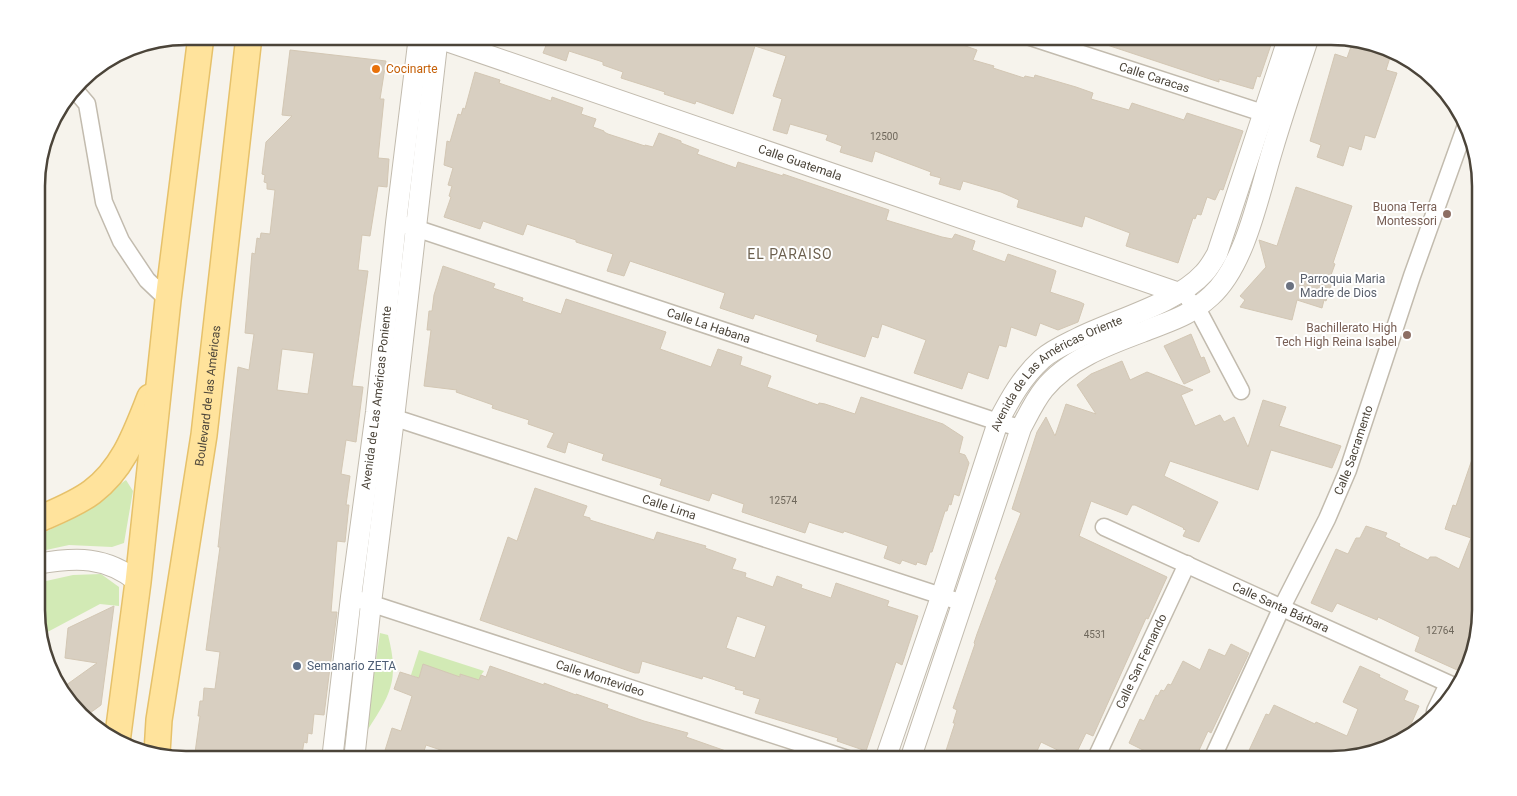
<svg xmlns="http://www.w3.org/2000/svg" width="1517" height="796" font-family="Roboto,sans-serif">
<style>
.green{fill:#d2eab5}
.building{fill:#d8cfc1;stroke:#d3c7b4;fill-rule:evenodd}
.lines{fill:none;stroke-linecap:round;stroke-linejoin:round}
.minor-casing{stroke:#c2bbae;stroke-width:19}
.tertiary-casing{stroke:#c2bbae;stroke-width:22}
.primary-casing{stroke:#e6c16a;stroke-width:28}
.minor{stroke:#fff;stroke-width:16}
.tertiary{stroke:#fff;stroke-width:20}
.primary{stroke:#ffe39c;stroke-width:25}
.food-dot{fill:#e8710a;stroke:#fff;stroke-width:2}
.education-dot{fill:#8d6e63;stroke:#fff;stroke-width:2}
.worship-dot{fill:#6b7280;stroke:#fff;stroke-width:2}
.service-dot{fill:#5c6f8a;stroke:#fff;stroke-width:2}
.labels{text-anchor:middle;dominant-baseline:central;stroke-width:4;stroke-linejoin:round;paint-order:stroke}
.number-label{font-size:10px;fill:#6e675b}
.food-label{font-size:12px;fill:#c56008;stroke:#fff;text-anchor:start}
.street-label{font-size:12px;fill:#4b4439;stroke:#fff}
.education-label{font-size:12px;fill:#785e54;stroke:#fff;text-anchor:end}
.worship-label{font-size:12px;fill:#5b616d;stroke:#fff;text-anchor:start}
.service-label{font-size:12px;fill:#4e5e75;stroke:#fff;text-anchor:start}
.neighbourhood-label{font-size:14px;letter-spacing:1px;fill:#6e6250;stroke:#fff}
.rim{fill:none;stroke:#4b4439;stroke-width:2.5}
</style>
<rect width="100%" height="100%" fill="#f6f3ec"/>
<g class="green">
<polygon points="126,480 133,491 124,543 112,547 69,545 37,552 37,536 66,522"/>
<polygon points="101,574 119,587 119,606 100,604 40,636 38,630 37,583 73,575"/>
<path d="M380,633L388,635C400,682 390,695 365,734Z"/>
<polygon points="419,650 484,671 481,675 478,683 460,674 460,677 423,665 419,678 411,675"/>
</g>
<g class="building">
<polygon points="535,36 937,36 977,50 973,60 994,66 993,68 1024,78 1025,76 1034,78 1035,75 1076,87 1093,93 1091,99 1129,110 1132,103 1184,120 1187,113 1243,131 1223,190 1220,189 1215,200 1207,197 1201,215 1197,214 1195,219 1193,218 1178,263 1126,246 1130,233 1085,216 1082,227 1017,207 1019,200 1001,192 963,181 960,190 939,184 941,178 930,175 931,172 875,151 872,162 840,152 842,146 826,140 828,135 790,124 787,134 773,130 782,99 773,96 786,56 755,46 733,114 696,101 695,104 664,94 665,92 621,78 623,72 603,65 603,62 569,51 566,61 543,53 547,43 534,39"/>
<polygon points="1089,36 1274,36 1260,77 1257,76 1253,89 1219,79 1219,82 1089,39"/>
<polygon points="1353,41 1392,51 1386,70 1397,73 1375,138 1365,135 1361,150 1349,146 1343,166 1317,157 1321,145 1310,141 1335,54 1347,58"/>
<path d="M290,50L386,61L380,99H384L378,158L389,159L387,187L378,186L370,236L362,235L358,270L368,271L352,386L363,387L356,442L346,440L341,474L350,476L346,505H349L345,542L337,541L331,612H337L324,715L314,714L312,734L308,733L307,743L304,742L301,760H245V756L194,760L200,716H198L200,701H203L204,688L215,689L220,652L206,650L220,547H218L238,367L249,370L254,334L245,333L252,253L255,254L257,238L260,239L261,233L270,234L275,190L267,189V183L264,182L265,175L262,174L266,142L292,116L282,115ZM282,349L314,353L308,394L277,390Z"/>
<polygon points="475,72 500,80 499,83 551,101 552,97 583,108 581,114 596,119 593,127 604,131 604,132 608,134 645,146 645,145 653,147 659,133 681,141 681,143 699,150 697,154 736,168 738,162 783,176 783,174 889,210 886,220 942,237 952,239 955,234 975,241 972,250 1005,262 1008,254 1054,270 1056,271 1050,292 1080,302 1084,304 1078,322 1058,330 1040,323 1036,336 1011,327 1006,347 999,345 988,379 968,372 962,389 914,373 926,340 882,324 878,338 872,336 865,357 816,341 818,335 755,314 753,319 720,308 725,293 681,278 630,261 624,276 607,271 613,254 576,242 576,240 527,224 523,235 483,221 480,229 444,217 451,197 449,196 452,186 448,185 453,168 444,165 447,141 450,142 458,114 461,115 463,108 465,109"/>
<polygon points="1296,187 1352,206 1333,263 1335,264 1331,275 1334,276 1326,301 1324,300 1322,308 1297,300 1292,320 1240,307 1245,300 1240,296 1266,267 1259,240 1277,246"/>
<polygon points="443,266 495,284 493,288 523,298 522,301 561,314 566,299 666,332 660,349 711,367 718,349 742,357 740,365 771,376 767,387 818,405 819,403 825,404 855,414 861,397 943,424 963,437 959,453 965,455 969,463 959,496 954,494 951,505 949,504 947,511 945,511 932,552 930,552 926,565 917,562 916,565 902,560 900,564 884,558 888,546 844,531 843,533 809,522 805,533 742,512 744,504 712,493 709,501 660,485 662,479 602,460 604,454 568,442 565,453 547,447 554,433 528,424 529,420 492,408 493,405 456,392 457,390 424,386 431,330 427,330 429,311 432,311 434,295"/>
<polygon points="1191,334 1201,358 1204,357 1210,372 1184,384 1164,346"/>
<polygon points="1122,361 1130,380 1147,372 1193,390 1181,395 1195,426 1220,415 1224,422 1234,417 1248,447 1263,400 1286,407 1279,426 1341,446 1332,468 1271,450 1258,490 1170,461 1164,476 1218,502 1199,542 1183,536 1186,530 1183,529 1184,528 1135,505 1132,505 1127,515 1091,501 1079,536 1167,577 1148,619 1146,618 1093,736 1086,733 1074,758 1041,742 1033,760 943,760 952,732 955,723 953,723 957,710 953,708 975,644 974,643 977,634 997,580 995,579 1021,513 1012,509 1037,432 1046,417 1055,436 1066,404 1096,414 1077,385 1091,374"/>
<polygon points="1478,442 1480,442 1481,610 1466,674 1415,651 1420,637 1378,617 1377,620 1337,603 1332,612 1311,603 1336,549 1348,554 1356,538 1360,538 1366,526 1387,533 1385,537 1400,544 1399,546 1428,560 1430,557 1436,557 1459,569 1471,538 1445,529 1453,505 1456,506"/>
<path d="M535,488L587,506L583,516L590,518V520L654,540L657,532L706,546L705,548L736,559L732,569L746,573L745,577L773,587L777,576L802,585L801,588L831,598L836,583L889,601L887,606L918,616L902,665L896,662L866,751L837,741L838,738L755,713L760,699L743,694L744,691L735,689L736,687L703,676L702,679L642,661L639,673H635L480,620L508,537L517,541ZM737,616L766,626L755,658L726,648Z"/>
<polygon points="114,606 101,705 86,716 67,701 62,688 97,663 65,658 68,628"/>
<polygon points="1231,644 1249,653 1211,733 1208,731 1195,759 1141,760 1145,751 1129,743 1140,719 1144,721 1156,695 1158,696 1161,690 1164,691 1168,684 1171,685 1183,661 1200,670 1209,649 1225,656"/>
<polygon points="423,664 460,677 460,674 479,680 481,675 486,677 490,666 544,685 544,683 576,695 576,694 608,705 607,708 644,721 688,733 686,737 743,757 743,760 470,760 426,745 421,760 382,760 392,728 401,731 412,696 394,689 400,672 419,678"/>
<polygon points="1360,666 1380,675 1379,677 1408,691 1404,700 1419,706 1405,738 1397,740 1391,738 1388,743 1340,759 1245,759 1266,714 1269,715 1274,705 1315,724 1316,722 1347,736 1358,709 1343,702"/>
</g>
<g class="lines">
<g class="minor-casing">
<g id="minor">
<path id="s1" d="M1027,36L1275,117"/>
<polyline points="75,90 87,104 104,202 121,241 147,280 168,300"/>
<path id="s2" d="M406,225L998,422L1021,428"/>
<polyline points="1189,300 1197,308 1241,391"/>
<path id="s3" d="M383,414L963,603"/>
<path id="s4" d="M1104,527L1456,687"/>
<path id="s5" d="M351,597L851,760"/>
<polyline points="1435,711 1448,684"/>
<path id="s6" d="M1212,759L1281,609L1327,519L1348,470L1412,276L1465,128"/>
<path id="s7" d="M1095,760L1187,564"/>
</g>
</g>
<g class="tertiary-casing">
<g id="tertiary">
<path id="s8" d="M421,36L438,38L1179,293"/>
<path d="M37,564C76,557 106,556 138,582"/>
<path id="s9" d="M332,760L351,597L376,412L396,223L419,36"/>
<polyline points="354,760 371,603 394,418 438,36"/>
<path id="s10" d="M885,760L941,597L998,422C1010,399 1022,377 1042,359C1052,350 1066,344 1078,338C1116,319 1176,304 1204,273C1209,268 1213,261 1217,254L1289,36"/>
<path d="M910,760L1021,428C1028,415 1035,400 1044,389C1068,359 1110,344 1145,331C1172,320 1188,317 1211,296C1246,264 1259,193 1273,148C1284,111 1297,73 1309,36"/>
</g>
</g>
<g class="primary-casing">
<g id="primary">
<path d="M37,520C55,512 76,504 92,492C124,468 136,432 150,397"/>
<polyline points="117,742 138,582 168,300 201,36"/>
<path id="s11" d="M157,753L159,720L204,435L249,36"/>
</g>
</g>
<use href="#minor" class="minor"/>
<use href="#tertiary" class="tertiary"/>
<use href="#primary" class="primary"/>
</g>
<circle class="food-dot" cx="376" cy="69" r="5"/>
<g class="education-dot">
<circle cx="1447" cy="214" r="5"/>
<circle cx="1407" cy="335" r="5"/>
</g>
<circle class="worship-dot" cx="1290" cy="286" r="5"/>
<circle class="service-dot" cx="297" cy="666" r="5"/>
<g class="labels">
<g class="number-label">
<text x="884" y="136">12500</text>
<text x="783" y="500">12574</text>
<text x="1440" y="630">12764</text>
<text x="1095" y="634">4531</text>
</g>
<g class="food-label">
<text x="386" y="69">Cocinarte</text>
</g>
<g class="street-label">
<text stroke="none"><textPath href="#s1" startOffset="134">Calle Caracas</textPath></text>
<text stroke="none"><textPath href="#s8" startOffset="400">Calle Guatemala</textPath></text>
<text stroke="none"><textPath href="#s2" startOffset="319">Calle La Habana</textPath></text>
<text stroke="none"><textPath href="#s10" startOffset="435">Avenida de Las Américas Oriente</textPath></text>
<text stroke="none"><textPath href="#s11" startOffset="361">Boulevard de las Américas</textPath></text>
<text stroke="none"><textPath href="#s9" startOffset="365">Avenida de Las Américas Poniente</textPath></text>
<text stroke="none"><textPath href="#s6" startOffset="340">Calle Sacramento</textPath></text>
<text stroke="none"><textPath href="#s3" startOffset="301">Calle Lima</textPath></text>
<text stroke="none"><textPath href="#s4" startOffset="194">Calle Santa Bárbara</textPath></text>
<text stroke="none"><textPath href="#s7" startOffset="109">Calle San Fernando</textPath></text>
<text stroke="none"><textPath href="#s5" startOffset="262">Calle Montevideo</textPath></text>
</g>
<g class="education-label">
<text x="1437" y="207">Buona Terra<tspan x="1437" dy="14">Montessori</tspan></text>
<text x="1397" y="328">Bachillerato High<tspan x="1397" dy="14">Tech High Reina Isabel</tspan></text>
</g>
<g class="worship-label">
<text x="1300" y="279">Parroquia Maria<tspan x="1300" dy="14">Madre de Dios</tspan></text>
</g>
<g class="service-label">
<text x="307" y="666">Semanario ZETA</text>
</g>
<g class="neighbourhood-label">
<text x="790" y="254">EL PARAISO</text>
</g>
</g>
<path d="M0 0H1517V796H0ZM186 45H1331A141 141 0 0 1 1472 186V610A141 141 0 0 1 1331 751H186A141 141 0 0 1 45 610V186A141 141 0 0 1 186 45Z" fill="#fff" fill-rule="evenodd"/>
<path class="rim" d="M186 45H1331A141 141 0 0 1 1472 186V610A141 141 0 0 1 1331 751H186A141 141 0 0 1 45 610V186A141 141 0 0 1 186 45Z"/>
</svg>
